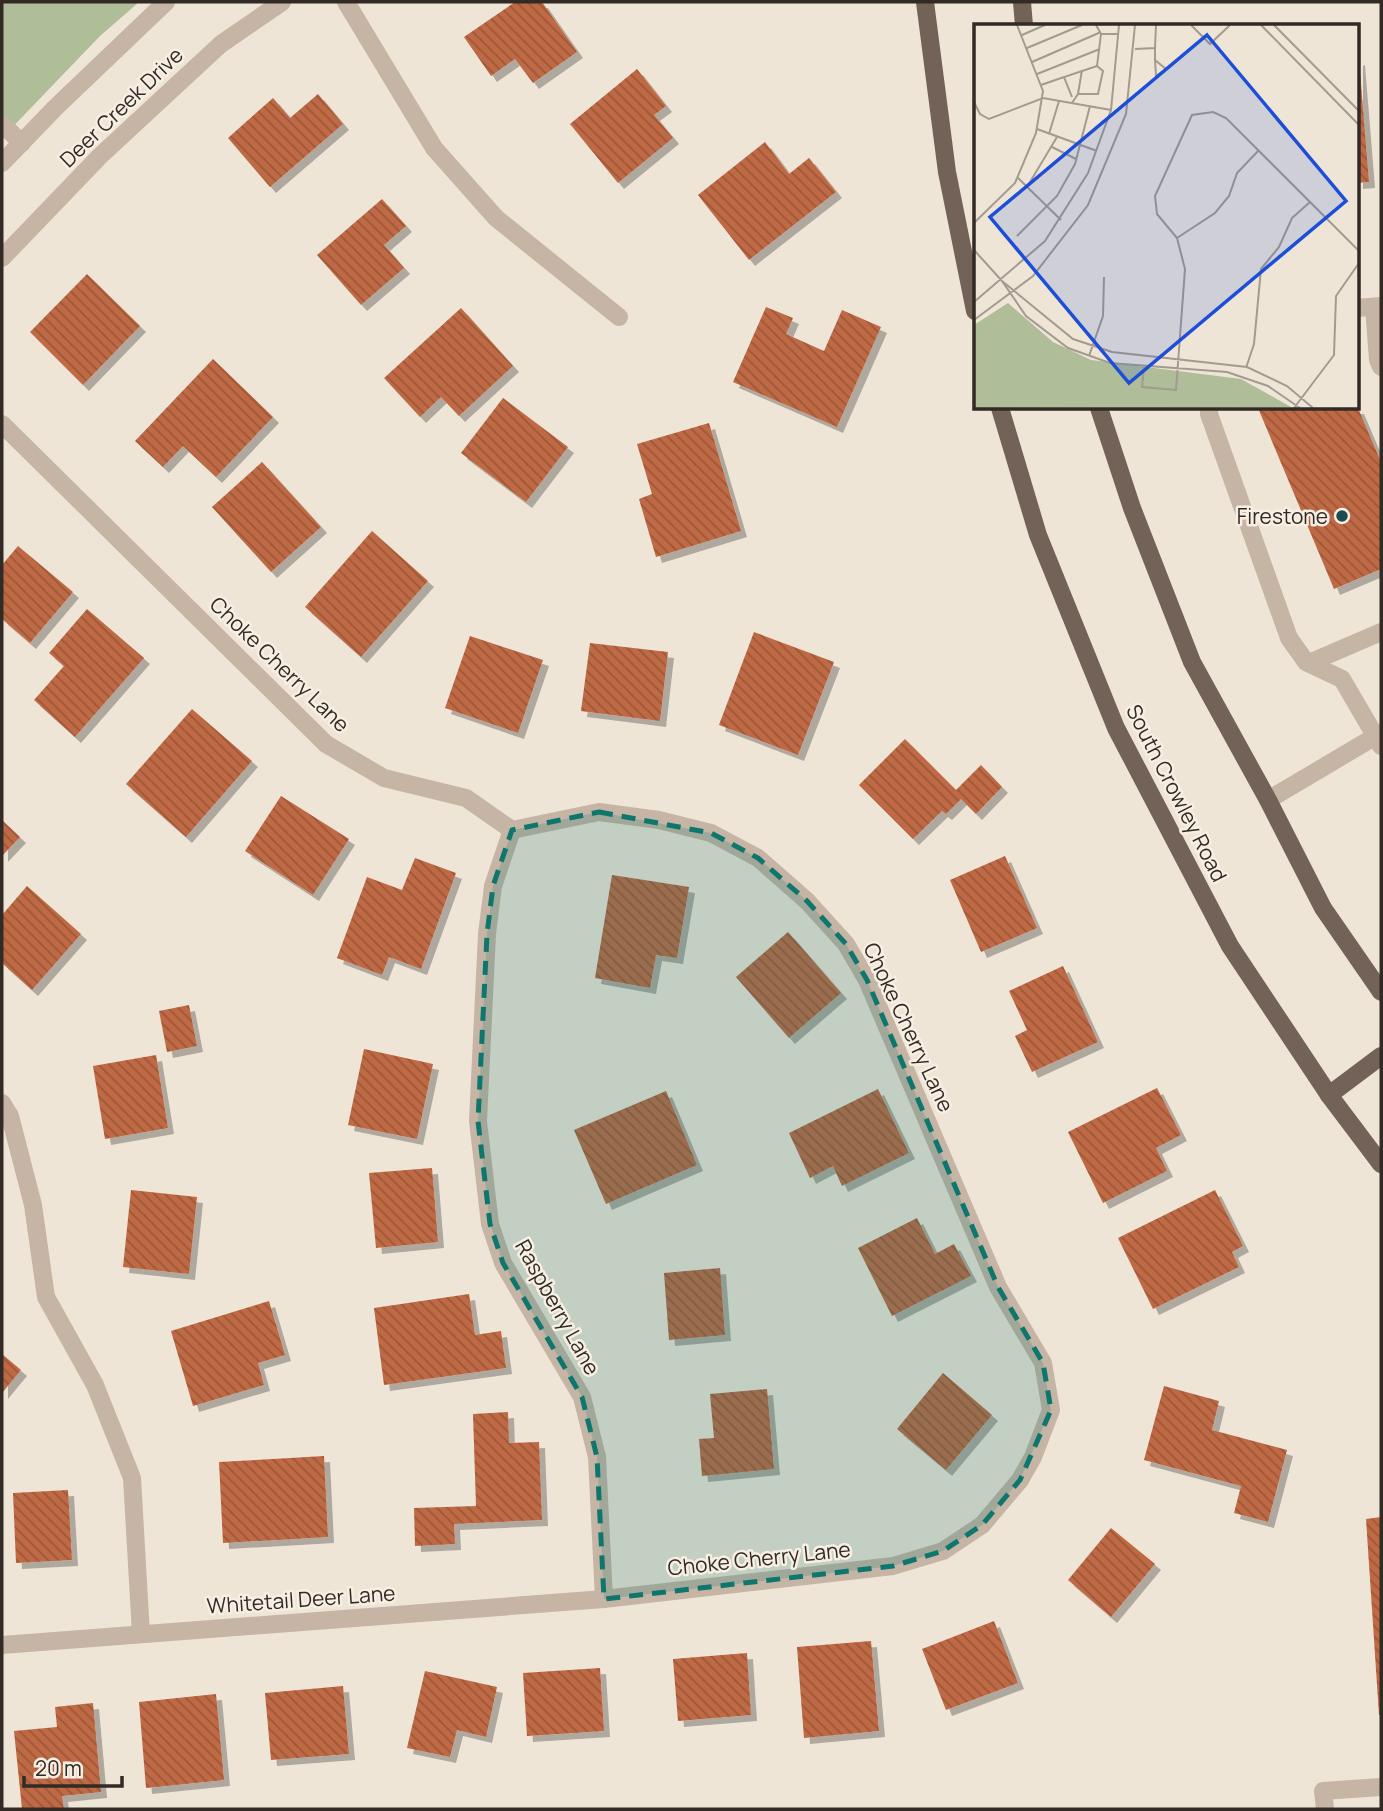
<svg xmlns="http://www.w3.org/2000/svg" width="1383" height="1811" font-family="Manrope,sans-serif">
<style>
.green{fill:#afbd98}
.building{fill:url(#building-back-hatch);filter:url(#shadow)}
.lines{fill:none;stroke-linecap:round;stroke-linejoin:round}
.minor{stroke:#c6b5a4;stroke-width:18}
.major{stroke:#736257;stroke-width:18}
.marked{fill:#0f766e;fill-opacity:0.2;stroke:#0f766e;stroke-width:5;stroke-dasharray:14 9;stroke-linejoin:round}
.poi-dot{fill:#1d4b51;stroke:#f7efe3;stroke-width:2.5}
.labels{text-anchor:middle;dominant-baseline:central;stroke-width:5;stroke-linejoin:round;paint-order:stroke}
.street-label{font-size:21px;fill:#322a25;stroke:#f7efe3}
.poi-label{font-size:21px;fill:#322a25;stroke:#f7efe3;text-anchor:end}
.inset-road{fill:none;stroke:#a39a90;stroke-width:2}
.view{fill:#1d4ed8;fill-opacity:0.15;stroke:#1d4ed8;stroke-width:3.5}
.inset-edge{fill:none;stroke:#322a25;stroke-width:3.5}
</style>
<defs>
<pattern id="building-back-hatch" width="6" height="6" patternUnits="userSpaceOnUse" patternTransform="scale(1.75)"><rect width="6" height="6" fill="#bf6945"/><path d="M-1 5l2 2M0 0l6 6M5-1l2 2" fill="none" stroke="#9c5739"/></pattern>
<filter id="shadow"><feDropShadow dx="6" dy="6" stdDeviation="0" flood-color="#0004"/></filter>
</defs>
<rect width="100%" height="100%" fill="#efe5d7"/>
<polygon class="green" points="2,2 139,2 100,36 2,138"/>
<g class="building">
<polygon points="515,2 542,2 577,52 533,83 515,59 491,76 464,37"/>
<polygon points="1359,59 1369,182 1357,183 1357,60"/>
<polygon points="637,69 666,106 654,115 673,138 618,183 570,124"/>
<polygon points="318,94 343,124 270,187 228,138 273,98 290,118"/>
<polygon points="765,142 789,174 809,158 836,192 749,260 698,195"/>
<polygon points="382,199 406,226 384,245 404,268 361,305 317,255"/>
<polygon points="87,274 140,326 83,385 30,332"/>
<polygon points="766,307 793,318 786,334 824,351 842,310 881,327 837,427 733,382"/>
<polygon points="461,308 513,366 459,416 441,397 420,417 384,378"/>
<polygon points="213,359 273,417 216,477 183,446 163,467 135,441"/>
<polygon points="503,398 568,447 526,502 461,453"/>
<polygon points="1258,408 1358,408 1381,462 1381,569 1334,589"/>
<polygon points="709,423 741,531 656,557 639,499 652,494 637,444"/>
<polygon points="262,462 321,527 271,572 212,507"/>
<polygon points="372,531 428,581 361,657 305,607"/>
<polygon points="18,546 73,592 30,643 2,619 2,565"/>
<polygon points="87,609 144,658 75,737 34,700 64,666 49,653"/>
<polygon points="754,632 834,662 798,755 719,725"/>
<polygon points="470,636 543,660 518,733 445,708"/>
<polygon points="590,643 668,652 660,721 581,711"/>
<polygon points="192,709 252,761 186,837 126,784"/>
<polygon points="905,739 956,790 981,765 1002,787 976,814 961,799 946,814 942,811 913,839 859,785"/>
<polygon points="281,796 349,839 313,895 245,851"/>
<polygon points="2,820 20,837 2,856"/>
<polygon points="1005,856 1037,928 981,952 950,880"/>
<polygon points="415,858 456,873 421,969 389,957 382,975 337,958 367,877 402,890"/>
<polygon points="612,875 689,887 677,958 656,955 650,988 595,978"/>
<polygon points="27,886 81,934 32,990 2,963 2,915"/>
<polygon points="788,932 841,993 789,1038 736,977"/>
<polygon points="1063,966 1098,1042 1032,1072 1015,1036 1027,1030 1009,991"/>
<polygon points="189,1005 197,1046 167,1052 159,1011"/>
<polygon points="364,1049 433,1064 417,1139 348,1125"/>
<polygon points="156,1055 168,1128 105,1139 93,1066"/>
<polygon points="1157,1088 1181,1135 1156,1148 1167,1171 1103,1203 1068,1132"/>
<polygon points="878,1089 909,1153 842,1186 833,1166 810,1178 789,1133"/>
<polygon points="666,1091 697,1165 606,1204 574,1130"/>
<polygon points="432,1168 438,1242 376,1248 369,1173"/>
<polygon points="131,1190 197,1197 189,1274 123,1267"/>
<polygon points="1215,1190 1243,1246 1232,1252 1239,1267 1153,1309 1118,1238"/>
<polygon points="917,1218 935,1254 954,1244 971,1276 892,1316 858,1248"/>
<polygon points="720,1268 725,1335 669,1340 664,1273"/>
<polygon points="469,1294 475,1335 501,1331 506,1368 384,1385 374,1308"/>
<polygon points="269,1301 285,1355 258,1363 264,1385 193,1406 171,1331"/>
<polygon points="2,1354 21,1370 2,1393"/>
<polygon points="943,1373 992,1415 946,1470 897,1429"/>
<polygon points="1164,1386 1219,1401 1212,1430 1287,1450 1268,1522 1234,1513 1241,1486 1144,1460"/>
<polygon points="767,1389 774,1469 702,1476 699,1439 714,1438 710,1394"/>
<polygon points="508,1412 509,1443 539,1442 542,1520 454,1524 455,1544 415,1546 414,1508 476,1506 473,1414"/>
<polygon points="324,1456 328,1537 223,1543 219,1462"/>
<polygon points="68,1490 72,1560 16,1563 13,1493"/>
<polygon points="1381,1517 1381,1715 1379,1715 1366,1519"/>
<polygon points="1111,1528 1155,1564 1111,1617 1068,1580"/>
<polygon points="994,1621 1018,1683 946,1710 922,1649"/>
<polygon points="871,1641 879,1731 804,1738 797,1647"/>
<polygon points="747,1653 751,1715 678,1721 673,1659"/>
<polygon points="600,1668 604,1731 527,1736 523,1673"/>
<polygon points="425,1671 497,1687 486,1737 457,1730 450,1757 407,1748"/>
<polygon points="343,1686 349,1754 271,1760 265,1693"/>
<polygon points="216,1694 224,1780 146,1788 139,1702"/>
<polygon points="93,1703 101,1792 62,1796 64,1809 22,1809 14,1731 57,1727 55,1707"/>
</g>
<g class="lines">
<g class="minor">
<polyline points="346,2 434,148 496,218 619,317"/>
<polyline points="2,124 22,143"/>
<polyline points="2,163 55,108 166,2"/>
<polyline points="2,258 100,156 221,44 282,2"/>
<polyline points="1374,307 1378,360 1381,367"/>
<polyline points="1357,308 1381,306"/>
<polyline points="1209,408 1209,414 1289,638 1306,662 1342,679 1381,746"/>
<polyline points="2,424 326,744 384,778 466,798 512,830 599,812 659,820 711,833 758,858 807,901 846,944 867,980 998,1287 1043,1363 1051,1410 1033,1457 1020,1480 982,1525 943,1551 893,1566 604,1599 2,1645"/>
<polyline points="1309,663 1381,632"/>
<polyline points="1268,800 1381,733"/>
<polyline points="512,830 493,886 487,934 478,1121 490,1224 503,1263 582,1397 597,1457 604,1599"/>
<polyline points="2,1103 10,1116 33,1205 46,1297 95,1385 132,1478 141,1634"/>
<polyline points="1325,1809 1323,1791 1381,1787"/>
</g>
<g class="major">
<polyline points="925,2 947,172 975,311"/>
<polyline points="1022,2 1024,26"/>
<polyline points="1000,408 1038,535 1116,728 1230,946 1329,1095 1381,1164"/>
<polyline points="1099,408 1132,508 1192,662 1268,800 1323,908 1381,992"/>
<polyline points="1329,1095 1381,1056"/>
</g>
</g>
<path class="marked" d="M599,812L711,833L758,858L807,901L846,944L867,980L998,1287L1043,1363L1051,1410L1020,1480L982,1525L943,1551L893,1566L604,1599L597,1457L582,1397L503,1263L490,1224L478,1121L487,934L493,886L512,830Z"/>
<circle class="poi-dot" cx="1342" cy="516" r="7"/>
<g class="labels">
<g class="street-label">
<text transform="translate(121 107) rotate(-44)">Deer Creek Drive</text>
<text transform="translate(280 664) rotate(44)">Choke Cherry Lane</text>
<text transform="translate(1177 793) rotate(63)">South Crowley Road</text>
<text transform="translate(909 1027) rotate(65)">Choke Cherry Lane</text>
<text transform="translate(558 1307) rotate(61)">Raspberry Lane</text>
<text transform="translate(759 1558) rotate(-6)">Choke Cherry Lane</text>
<text transform="translate(301 1599) rotate(-4)">Whitetail Deer Lane</text>
</g>
<g class="poi-label">
<text x="1328" y="516">Firestone</text>
</g>
</g>
<g transform="translate(974 24)">
<rect width="385" height="385" fill="#efe5d7"/>
<path d="M34,279L79,318L117,336L267,355L317,383L0,384V301Z" fill="#afbd98"/>
<path class="inset-road" d="M122,1L127,10H144M217,1L236,20L256,1M287,1L385,101M300,1L385,87M48,11L71,1M53,24L108,1M161,25L181,24L182,1M181,36L182,52L192,45L181,36V24M58,38L127,8M63,50L126,25M67,61L90,53M104,70L108,46M98,73L90,53L123,42M0,78L6,90L15,95L69,74L137,86M98,79L104,70H124L129,47L123,42L127,10M63,105L123,127M75,110L85,77M78,123L102,135M44,154L87,196M53,163L83,113M0,199L41,159L62,109L69,67L43,1M43,212L83,172L101,140L116,82M203,214L241,189L255,172L263,149L285,126M0,226L28,257L99,315L138,328L273,343L313,362L339,384M28,257L52,292L94,324L136,339L253,348L294,362L326,384M0,278L71,217L114,149L137,86L145,1M0,296L59,252L114,181L152,90L161,1M115,332L129,292L130,253M170,342L168,363L202,366L211,245L203,214L183,190L181,172L218,91L239,88L252,94L385,227M272,344L280,320L287,245L305,223L318,194L336,178M320,384L360,331L362,272L385,239"/>
<path class="view" d="M233,11L372,177L155,359L16,193Z"/>
<rect width="385" height="385" class="inset-edge"/>
</g>
<rect width="1383" height="1811" fill="none" stroke="#322a25" stroke-width="7"/>
<path d="M24 1776v10h98v-10" fill="none" stroke="#322a25" stroke-width="3.5"/>
<text x="35" y="1776" font-size="21" fill="#322a25" stroke="#f7efe3" stroke-width="5" paint-order="stroke">20 m</text>
</svg>
